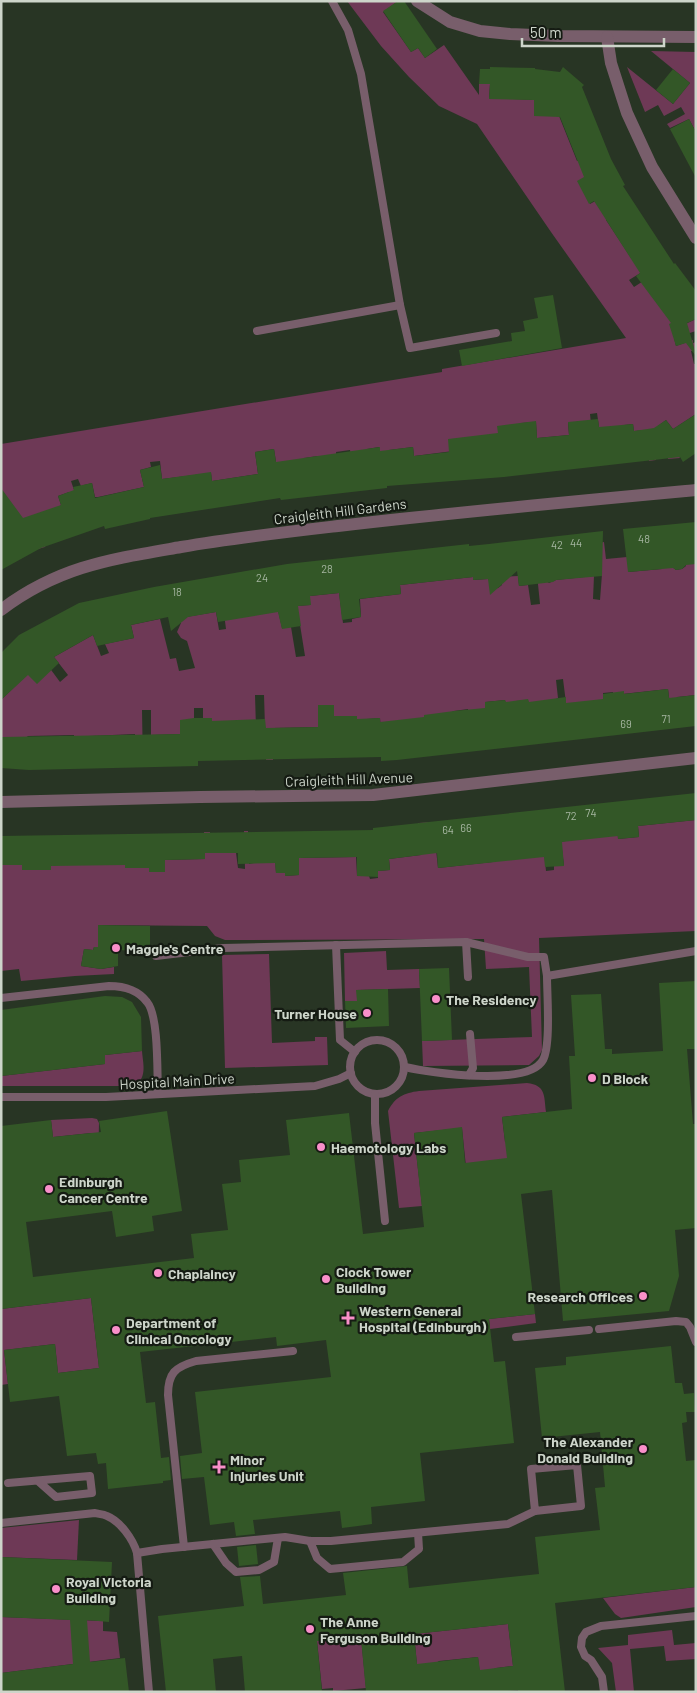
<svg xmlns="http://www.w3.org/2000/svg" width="697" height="1693" font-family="Barlow,sans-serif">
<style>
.green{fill:#6e3956}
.building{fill:#335727;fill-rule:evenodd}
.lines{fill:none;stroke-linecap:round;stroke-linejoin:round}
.lane{stroke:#785e6b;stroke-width:8}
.street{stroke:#785e6b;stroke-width:12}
.poi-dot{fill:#f98fc9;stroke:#151b13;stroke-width:2}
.labels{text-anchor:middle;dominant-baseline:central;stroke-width:4.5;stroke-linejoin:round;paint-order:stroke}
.number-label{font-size:11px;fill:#a6b6a1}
.street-label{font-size:14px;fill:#cdd5ca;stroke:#151b13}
.poi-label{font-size:14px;font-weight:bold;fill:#cdd5ca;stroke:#151b13;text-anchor:start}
</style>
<rect width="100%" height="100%" fill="#283524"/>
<g class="green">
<polygon points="347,1 398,1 383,12 411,52 418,48 425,58 444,45 479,95 479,84 490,84 489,98 534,100 534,116 543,116 543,104 557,111 577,161 595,155 590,204 606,195 625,207 606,220 631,258 658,241 668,256 629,280 634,287 651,276 675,329 696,319 696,331 674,338 676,346 693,340 693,343 696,342 696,350 691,351 694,364 696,364 696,414 673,429 666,420 658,426 680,458 668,459 666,444 655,445 656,460 649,461 645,430 634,431 633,424 624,425 600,434 597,413 590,414 592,433 583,421 568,423 569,435 537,438 536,422 521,423 523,442 414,456 413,447 389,450 381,456 379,447 367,449 368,458 352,460 350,450 336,452 337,462 318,456 304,458 304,465 277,468 274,449 255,452 258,474 212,481 211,473 162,479 160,461 150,462 151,467 140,470 144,487 98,497 95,497 92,483 84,485 86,498 78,479 71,481 77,499 69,492 58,496 61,505 45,547 38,549 1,495 1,444 442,372 442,369 626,338 551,232 477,124 439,106 409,77 381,46"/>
<polygon points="651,51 696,52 696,132 689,119 670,128 667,124 685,114 681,107 664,116 658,105 645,112 627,67 673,104 690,83"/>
<polygon points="604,542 606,559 627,557 629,572 662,569 661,558 676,570 682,569 686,566 684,555 696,564 696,695 677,697 671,712 668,689 622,694 614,700 613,692 603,693 604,709 566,703 563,679 556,680 558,698 530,712 528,700 516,701 509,732 505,700 485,702 486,717 469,719 468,709 454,711 425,724 381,728 380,718 367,719 357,726 357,716 334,716 334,705 318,705 318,727 273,728 273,760 266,760 264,695 255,695 256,728 248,720 237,720 222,729 203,718 203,708 194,708 194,733 180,720 180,734 151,735 151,710 142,710 143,767 136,767 135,734 89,736 90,768 75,768 74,735 28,736 18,744 18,737 1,737 1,700 43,659 60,682 68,675 54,657 93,635 101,656 109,653 105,644 134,638 131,625 160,619 170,659 176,658 179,671 195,668 187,641 181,638 177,632 181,623 180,618 216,612 219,630 226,629 221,591 276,602 282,628 291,627 296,657 305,656 297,606 310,605 310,596 339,593 343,623 352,622 352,619 361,617 360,599 401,594 400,585 473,577 473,580 488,579 494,589 498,588 502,585 501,577 518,576 519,586 528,585 531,605 540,604 534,545 546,581 549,583 556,580 594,576 593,599 600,600 602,574 598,543"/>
<polygon points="696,820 696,931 539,938 542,1050 539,1056 529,1065 423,1066 422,1041 532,1037 529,967 486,969 484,939 225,940 215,936 207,926 99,925 98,947 94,947 93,950 84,949 81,966 101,969 114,967 114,974 75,976 21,981 19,969 1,971 1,865 18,865 22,855 23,870 50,870 50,856 125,865 126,868 149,868 165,872 165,860 205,859 204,832 210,832 210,853 236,853 238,868 245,869 244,831 248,831 249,864 275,858 276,873 285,873 285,876 299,875 299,858 356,857 357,876 369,876 370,879 378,878 378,871 390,870 389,859 421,855 418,823 433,822 438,868 493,862 543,842 546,871 554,870 554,866 564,865 561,842 617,829 618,839 639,837 638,826"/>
<polygon points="386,951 387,970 419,969 420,988 357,990 357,1001 345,1001 344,953"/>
<polygon points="269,954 272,1043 315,1041 315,1037 327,1037 328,1065 225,1068 222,955"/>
<path d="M142,1051C143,1064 148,1079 133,1086H1V1076L105,1064V1055Z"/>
<path d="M527,1083C546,1085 544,1096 546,1112L502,1117L505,1142L547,1138L471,1215L462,1128L414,1133L422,1206L399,1208L388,1111C395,1097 404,1093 419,1091Z"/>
<polygon points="92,1118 97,1119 99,1123 98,1166 95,1166 91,1133 53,1137 51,1120"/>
<polygon points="91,1298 99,1368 58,1373 55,1344 4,1350 8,1384 1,1385 1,1309"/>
<polygon points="535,1314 536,1323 490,1329 489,1319"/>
<polygon points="79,1520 77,1560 1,1557 1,1528"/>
<polygon points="696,1587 696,1607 621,1618 615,1614 603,1598"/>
<polygon points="1,1617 103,1621 103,1631 117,1632 120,1658 1,1673"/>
<polygon points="508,1624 513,1666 496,1668 480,1675 478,1657 439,1661 418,1675 414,1634"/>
<polygon points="672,1630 674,1645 696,1643 696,1659 666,1661 664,1646 630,1649 634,1692 616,1692 612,1663 598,1648 628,1645 628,1635"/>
<polygon points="361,1638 366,1688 333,1691 333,1688 322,1689 317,1641"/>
</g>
<g class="building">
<polygon points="398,1 404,1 437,49 425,58 418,48 411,52 383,11"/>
<polygon points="490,67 535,68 535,69 560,72 563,67 584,85 582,87 611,159 625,185 623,186 674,264 675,263 696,291 696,319 687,323 696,354 695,355 686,343 676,346 669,324 671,323 636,276 640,273 594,201 589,204 577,181 584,177 560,117 534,116 534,100 489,99 490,84 479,84 480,69 490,69"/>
<polygon points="673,69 690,83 673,104 656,90"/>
<polygon points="689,119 696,132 696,178 670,129"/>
<polygon points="553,295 562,348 462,366 459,350 512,341 511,333 525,331 523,321 538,318 534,298"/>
<polygon points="696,414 696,453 683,462 680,457 504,477 387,486 387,488 281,500 280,498 150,518 150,519 105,529 104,526 41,548 1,570 1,488 23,518 61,505 58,496 74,490 73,487 92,483 95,498 144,487 140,470 160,465 162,479 211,472 212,481 258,474 255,452 274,449 276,462 380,447 380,451 413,447 414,456 449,452 448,439 498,433 497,426 536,421 537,438 569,435 568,422 598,419 599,427 633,424 634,431 654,428 666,420 673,429"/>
<polygon points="696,522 696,564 686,565 682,569 676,570 673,568 628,572 623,529"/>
<polygon points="603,531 602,576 556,580 553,582 519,586 517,571 490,595 488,579 473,580 473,577 400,585 401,594 359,599 361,617 342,620 339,593 310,596 311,605 298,606 301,626 282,629 278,612 218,622 216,612 188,617 171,631 168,617 131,625 134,638 97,646 93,635 54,657 59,663 37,684 28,675 1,700 1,653 19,635 79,603 154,587 287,564 469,544 469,546 489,544"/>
<polygon points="668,689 669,698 696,695 696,726 397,760 381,761 381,757 198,761 198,766 29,770 1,768 1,737 180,734 180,720 194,718 212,718 212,721 265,719 266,728 318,727 318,705 334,705 334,716 357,716 357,719 380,718 380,722 424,717 424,715 454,711 485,708 485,702 505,700 506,702 528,699 529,702 566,697 566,703 603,699 603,694 624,691 624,694"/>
<polygon points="696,793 696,820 638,826 639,837 618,839 618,836 562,842 564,866 545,867 544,857 438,868 437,853 389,859 390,870 378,871 378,877 357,876 357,857 299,858 299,875 285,876 285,873 276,873 275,863 238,864 238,853 205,853 205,859 165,860 165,872 149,872 149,868 125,868 125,865 51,866 51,870 22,870 22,865 1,865 1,836 373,830 373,828"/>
<polygon points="98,925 150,926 150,946 138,946 138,951 118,950 118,966 101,969 81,966 84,949 93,950 94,947 98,947"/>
<polygon points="449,968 452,1040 422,1041 419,969"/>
<polygon points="696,981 696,1049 687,1049 693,1124 696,1124 696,1228 675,1230 679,1276 669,1311 563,1321 552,1190 521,1194 535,1314 489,1319 494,1362 505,1361 514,1443 420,1453 425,1501 371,1507 372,1524 358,1526 342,1528 340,1511 253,1520 255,1534 236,1536 234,1522 210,1525 204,1477 182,1479 180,1456 202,1453 195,1392 331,1377 326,1340 277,1346 276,1337 140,1352 146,1403 155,1402 161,1458 169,1457 171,1480 163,1481 163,1483 108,1489 106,1463 98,1464 96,1453 67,1456 59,1396 10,1402 4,1350 55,1344 58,1373 99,1368 91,1298 1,1309 1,1126 51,1120 53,1137 101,1132 99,1121 167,1111 182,1211 152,1216 154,1231 116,1237 112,1211 26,1222 33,1277 194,1258 191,1234 228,1230 222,1184 241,1182 239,1160 290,1155 286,1120 349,1113 363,1234 424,1227 414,1133 462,1127 465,1163 507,1158 502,1117 572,1109 569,1056 575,1056 571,995 601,994 605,1049 612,1049 612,1054 663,1051 659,983"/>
<polygon points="388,989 389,1026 346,1028 345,1001 357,1001 356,990"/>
<polygon points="105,996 122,997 132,1002 141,1017 142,1051 105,1055 105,1064 1,1076 1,1010"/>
<path d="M671,1346L675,1383H682L684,1394L694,1393L695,1412H686L687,1422L682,1423L686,1461L696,1460V1587L555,1603L565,1692H518V1690L497,1692H366L361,1638L317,1641L322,1692H245L242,1656L213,1659L216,1692H166L158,1616L244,1606L240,1577L260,1576L263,1604L346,1595L343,1573L407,1566L409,1588L539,1574L535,1537L600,1530L595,1488L605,1487L600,1432L542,1438L535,1368L566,1365V1357ZM508,1624L513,1666L480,1670L478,1657L417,1664L414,1634Z"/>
<polygon points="256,1545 258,1564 239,1566 237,1547"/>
<polygon points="1,1557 112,1562 109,1622 87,1620 90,1662 125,1658 129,1692 1,1692 1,1673 73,1664 70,1620 1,1617"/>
</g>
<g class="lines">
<g class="lane">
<polyline points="332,1 348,30 361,74 400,305 410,348 496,333"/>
<polyline points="257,331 400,305"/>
<polyline points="466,942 528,957 544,957 547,976"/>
<polyline points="336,945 340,1040 355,1052"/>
<polyline points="156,956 223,948 466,942 468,977"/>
<path d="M1,998L109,986C123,986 138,990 147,1002C159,1016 157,1074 158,1094"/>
<circle cx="377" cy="1067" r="27"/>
<path d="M405,1067C431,1073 528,1087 543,1060C551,1045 547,995 547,976L696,951"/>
<polyline points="469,1075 473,1068 470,1034"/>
<polyline points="375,1094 375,1123 385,1221"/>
<polyline points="1,1097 106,1097 315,1086 339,1079 351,1073"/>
<polyline points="599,1329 676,1321 686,1322 690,1327 696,1342"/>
<polyline points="516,1337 589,1330"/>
<polygon points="577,1465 581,1506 535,1511 531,1469"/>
<polyline points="8,1483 90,1476 92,1493 56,1497 38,1481"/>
<path d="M1,1523L95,1513C98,1514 103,1514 107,1516C120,1521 133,1539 137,1553L149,1692"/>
<polyline points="310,1541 317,1558 330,1569 403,1562 419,1549 418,1533"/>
<polyline points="213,1544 226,1563 236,1572 259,1570 274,1562 278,1538"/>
<path d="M184,1547L168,1395C168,1373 175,1367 196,1361L293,1351"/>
<polyline points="137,1553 162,1549 285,1537 310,1541 331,1541 508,1524 535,1511"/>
<polyline points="604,1692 602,1677 591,1660 585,1656 581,1647 582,1638 586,1632 601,1626 696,1616"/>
</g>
<g class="street">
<polyline points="417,1 450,22 480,31 510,34 558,36 696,37"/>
<polyline points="607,37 611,63 627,113 652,167 696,238"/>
<path d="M1,610C59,566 112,559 181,547C233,538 286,532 338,526C457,512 577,501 696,490"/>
<polyline points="1,802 200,797 373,795 696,758"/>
</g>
</g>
<g class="poi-dot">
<circle cx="116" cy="948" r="5"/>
<circle cx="436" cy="999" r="5"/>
<circle cx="367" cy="1013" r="5"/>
<circle cx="592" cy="1078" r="5"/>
<circle cx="321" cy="1147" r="5"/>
<circle cx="49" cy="1189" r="5"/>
<circle cx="158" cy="1273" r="5"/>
<circle cx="326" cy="1279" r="5"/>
<circle cx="643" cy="1296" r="5"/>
<path d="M345.5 1310.5h5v5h5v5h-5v5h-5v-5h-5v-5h5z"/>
<circle cx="116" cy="1330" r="5"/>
<circle cx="643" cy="1449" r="5"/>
<path d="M216.5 1459.5h5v5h5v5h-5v5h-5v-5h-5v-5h5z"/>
<circle cx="56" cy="1589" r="5"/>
<circle cx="310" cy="1629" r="5"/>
</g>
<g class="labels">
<g class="number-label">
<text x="644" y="538">48</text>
<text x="576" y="542">44</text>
<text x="557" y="544">42</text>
<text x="327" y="568">28</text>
<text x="262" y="577">24</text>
<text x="177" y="591">18</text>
<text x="666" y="718">71</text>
<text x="626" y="723">69</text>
<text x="591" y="812">74</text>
<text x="571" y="815">72</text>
<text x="466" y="827">66</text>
<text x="448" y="829">64</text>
</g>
<g class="street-label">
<text transform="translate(340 511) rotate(-7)">Craigleith Hill Gardens</text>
<text transform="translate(349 779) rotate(-2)">Craigleith Hill Avenue</text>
<text transform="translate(177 1081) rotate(-3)">Hospital Main Drive</text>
</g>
<g class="poi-label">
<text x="126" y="948">Maggie's Centre</text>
<text x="446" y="999">The Residency</text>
<text x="357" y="1013" text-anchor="end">Turner House</text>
<text x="602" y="1078">D Block</text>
<text x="331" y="1147">Haemotology Labs</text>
<text x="59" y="1181">Edinburgh<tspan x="59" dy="16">Cancer Centre</tspan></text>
<text x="336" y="1271">Clock Tower<tspan x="336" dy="16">Building</tspan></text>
<text x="168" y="1273">Chaplaincy</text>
<text x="633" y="1296" text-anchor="end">Research Offices</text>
<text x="359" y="1310">Western General<tspan x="359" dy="16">Hospital (Edinburgh)</tspan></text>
<text x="126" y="1322">Department of<tspan x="126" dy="16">Clinical Oncology</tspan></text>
<text x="633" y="1441" text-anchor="end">The Alexander<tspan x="633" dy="16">Donald Building</tspan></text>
<text x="230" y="1459">Minor<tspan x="230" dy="16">Injuries Unit</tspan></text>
<text x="66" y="1581">Royal Victoria<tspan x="66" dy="16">Building</tspan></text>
<text x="320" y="1621">The Anne<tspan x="320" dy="16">Ferguson Building</tspan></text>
</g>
</g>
<rect width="697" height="1693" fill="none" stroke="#cdd5ca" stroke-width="5"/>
<path d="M522 38v8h142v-8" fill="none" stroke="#cdd5ca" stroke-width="2.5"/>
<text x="530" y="38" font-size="15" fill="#cdd5ca" stroke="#151b13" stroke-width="4" paint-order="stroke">50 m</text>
</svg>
